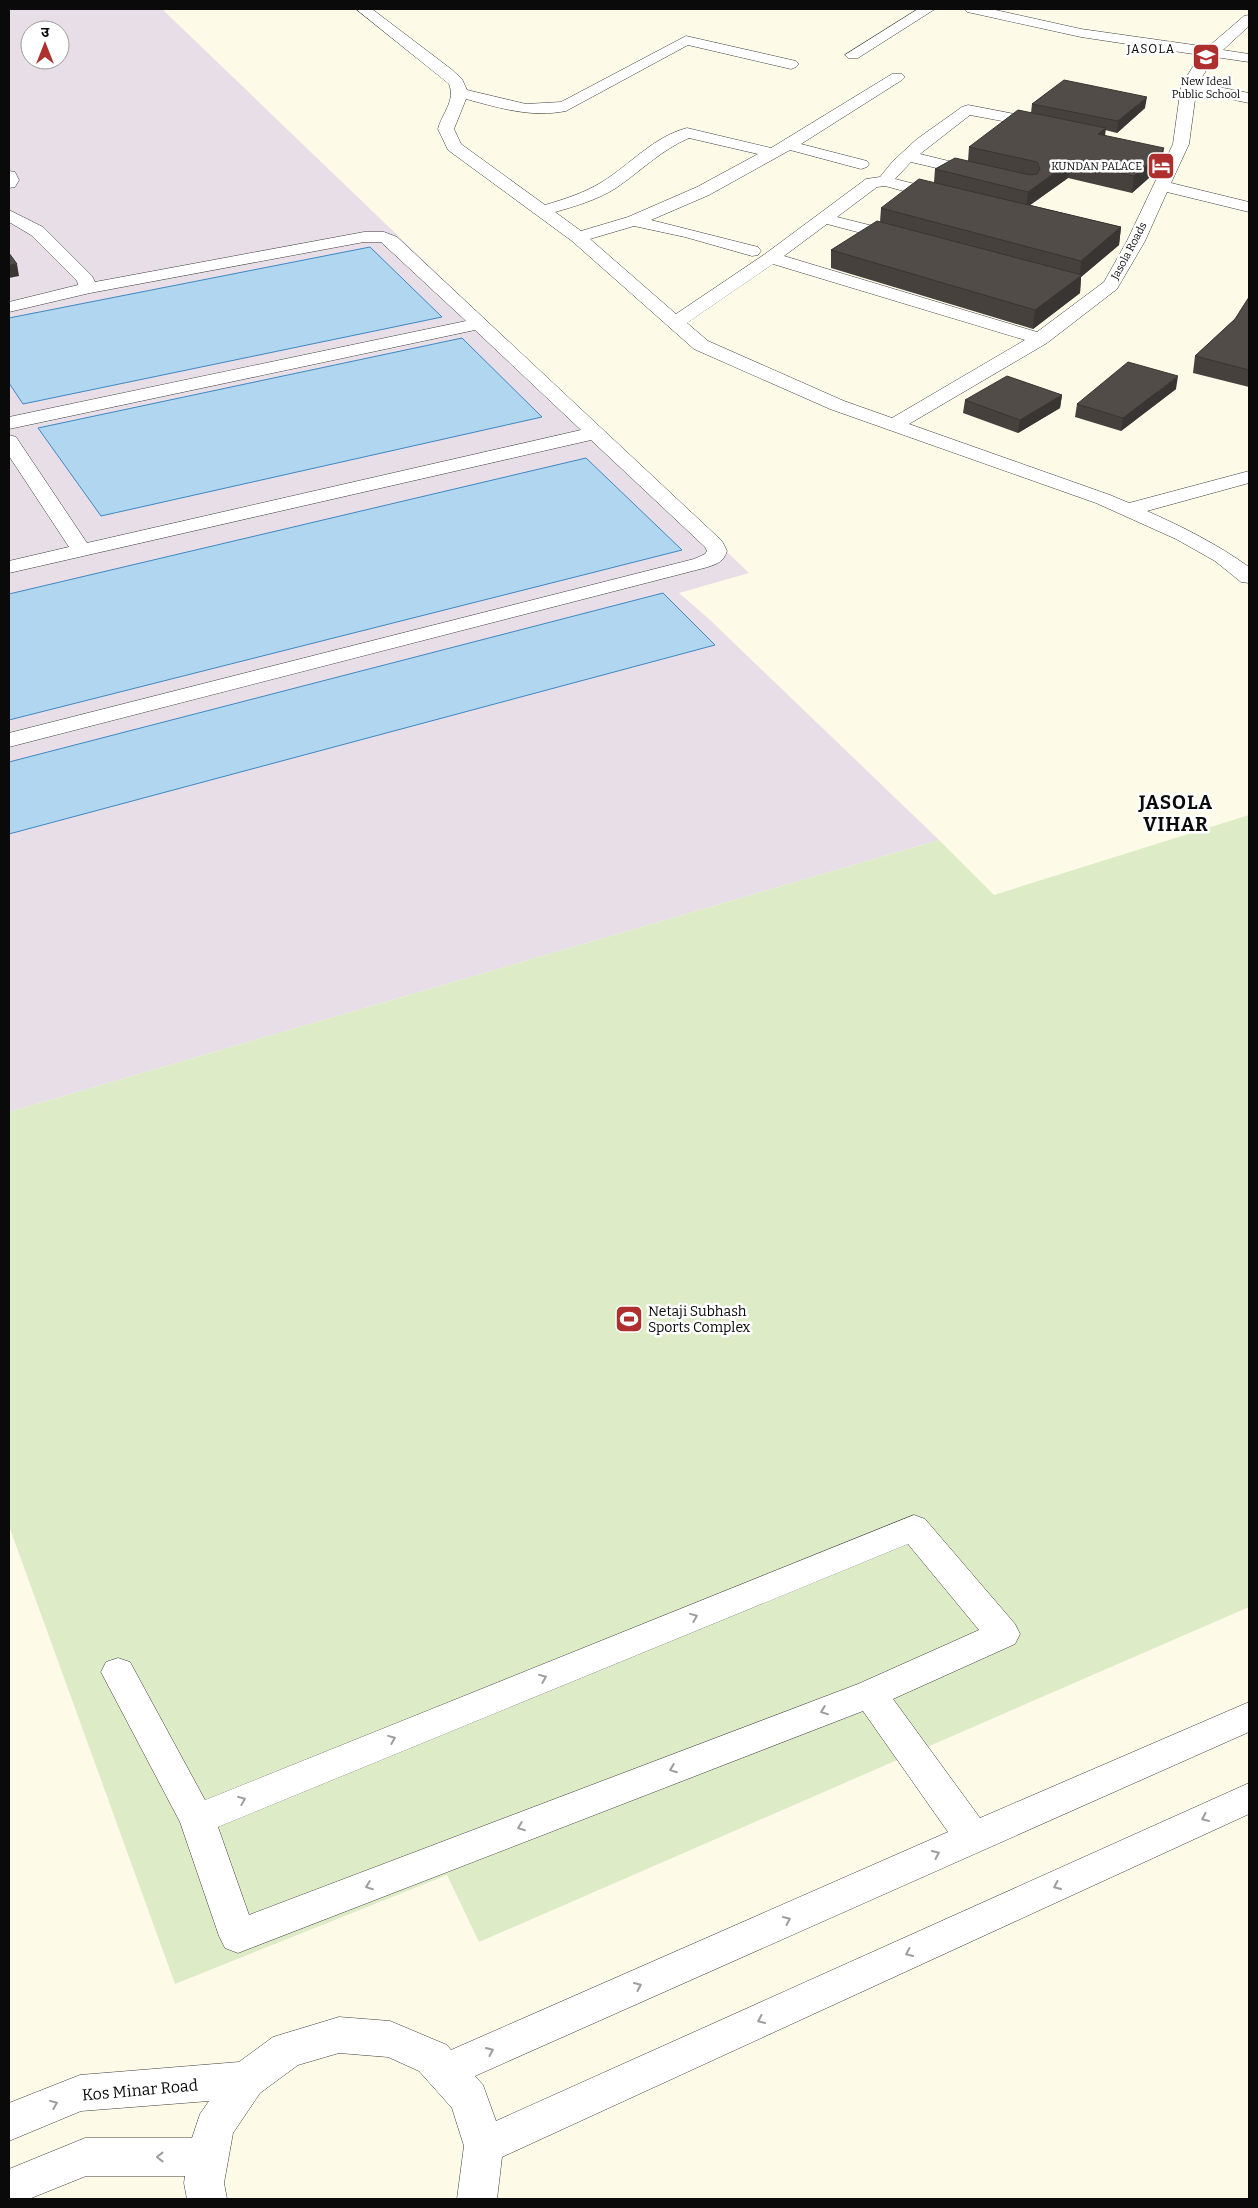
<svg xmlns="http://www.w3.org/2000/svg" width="1258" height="2208" font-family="Bitter,'Noto Sans Devanagari',serif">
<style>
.industrial{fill:#e8dee8;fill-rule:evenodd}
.pitch{fill:#ddecc7}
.water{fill:#b1d6f0;stroke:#3e87c1}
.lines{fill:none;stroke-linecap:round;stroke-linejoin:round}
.minor-casing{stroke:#3d3d3d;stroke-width:1}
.minor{fill:#fff;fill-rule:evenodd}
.wall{fill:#46413d}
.shaded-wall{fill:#393532}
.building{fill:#514c47;stroke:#393532}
.oneway{stroke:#9d9d9d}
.labels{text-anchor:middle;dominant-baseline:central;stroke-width:5;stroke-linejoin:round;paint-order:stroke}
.far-poi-label{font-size:11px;fill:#0a0a0a;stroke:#fff}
.far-street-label{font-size:11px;fill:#0a0a0a;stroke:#fff}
.far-neighbourhood-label{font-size:12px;letter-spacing:1px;fill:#0a0a0a;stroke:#fff}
.poi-label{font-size:14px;fill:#0a0a0a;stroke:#fff;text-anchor:start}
.near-street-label{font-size:16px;fill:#0a0a0a;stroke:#fff}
.district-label{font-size:19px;font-weight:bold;letter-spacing:1px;fill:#0a0a0a;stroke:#fff}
</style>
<rect width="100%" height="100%" fill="#fdfae8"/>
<path class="industrial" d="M9,9H162L749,573L679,593L710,620L939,840L9,1112ZM30,30H60V60H30Z"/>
<polygon class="pitch" points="1249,815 1249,1607 479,1942 447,1875 175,1984 9,1526 9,1112 939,840 994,895"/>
<g class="water">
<polygon points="370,247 442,317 23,404 9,383 9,318"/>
<polygon points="462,338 542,417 101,516 38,428"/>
<polygon points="586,458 682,550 9,720 9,594"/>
<polygon points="663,593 715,645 9,834 9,762"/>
</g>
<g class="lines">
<g class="minor-casing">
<g id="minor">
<path d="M356,9H372L451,69L462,79L467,90L526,104L561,102L686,36L796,61L799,64L796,67L791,69L688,45L566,111C531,118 500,108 466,99L454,129L461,144L545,205C565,199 584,193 602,182C631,164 653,137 687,128L771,148L892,74H902L905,77L902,80L801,144L867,161L869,164L867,167L861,169L790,150L709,195L651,220L758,247L761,251L758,255L752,256L685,237L634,226L590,239L676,314L765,254L866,179L880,177L893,161L917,139L962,107L968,105L1051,121L1053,124L1051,127L1045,129L970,115L920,154L985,170L987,173L985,176L979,178L911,162L895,179L951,193L953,197L951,201L945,202L885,186L877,187L837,217L905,234L908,238L905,242L899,243L827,224L784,256L1037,332L1104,282L1127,241L1173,144L1181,86L1200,55L1081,37L972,13L967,12L965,9H991L1081,29L1208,47L1244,16L1249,15V26L1223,50L1249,54V62L1215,57L1198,83L1249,93V103L1196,92L1189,144L1171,183L1249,202V212L1167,192L1145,241L1117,289L1047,343L909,424L1110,495L1129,503L1249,471V483L1147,511C1183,527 1217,544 1249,567V583L1241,582L1215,561L1176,539L1096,503L830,409L694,349L572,241L448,150L438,129C442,113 456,101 449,84ZM689,138L758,154L697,187L628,217L581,231L555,212C576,206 597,200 616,188C641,171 661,150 689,138ZM773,264L1025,340L892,418L844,401L708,341L687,323Z"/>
<polygon points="918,9 935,9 858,58 848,58 845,55"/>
<polygon points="9,171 15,172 19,180 15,187 9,188"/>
<path d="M9,210L43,227L92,276L95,282L364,232H384L397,237L722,541L727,551C723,562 719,563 708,567L9,747V733L694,559L705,554L707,551L705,547L591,440L9,573V561L69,547L9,456V435L16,437L87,543L581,430L475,330L9,429V417L466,321L381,242H364L90,293L9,312V302L78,285L77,281L31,235L9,222Z"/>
<path d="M914,1515L925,1519L1015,1624L1020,1634L1015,1644L893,1699L980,1818L1249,1702V1732L475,2076L483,2085L496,2121L1249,1783V1814L502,2157L497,2199H457L464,2146L452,2108L419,2071L388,2057L339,2053L298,2065L260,2093L233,2133L224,2183L227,2199H187L184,2183L185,2176H86L29,2199H9V2169L85,2138H192L200,2114L209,2101L81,2111L9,2141V2103L80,2075L239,2062L273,2037L339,2017L390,2021L447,2045L451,2050L948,1832L863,1711L238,1953L225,1948L219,1936L180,1822L101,1672L106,1662L118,1658L130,1662L205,1800ZM908,1544L979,1630L858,1684L249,1915L218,1827Z"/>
</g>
</g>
<use href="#minor" class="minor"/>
</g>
<g class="wall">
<polygon points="1032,104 1145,108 1117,133 1105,130 1105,135 1162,164 1159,169 1132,193 1068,178 1030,205 1121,227 1119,245 1081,277 1080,293 1033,329 831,268 831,250 880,222 881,208 934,182 935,169 968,161 969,147 1031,113"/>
<polygon points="1249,297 1249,387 1193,373 1195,356 1235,319"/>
<polygon points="1176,389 1121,431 1075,417 1077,404"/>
<polygon points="1062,395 1060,408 1018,433 963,413 965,400"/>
</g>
<g class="shaded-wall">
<polygon points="1147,97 1145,108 1117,133 1118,121"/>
<polygon points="1106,128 1104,144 1098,134"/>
<polygon points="1164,148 1162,164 1159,169 1132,193 1134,176"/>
<polygon points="1070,162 1068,178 1026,208 1028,192"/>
<polygon points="1121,227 1119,245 1081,277 1080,293 1033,329 1035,310 1080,276 1081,261"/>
<polygon points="17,264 19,276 9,278 9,265"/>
<polygon points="1178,376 1176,389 1121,431 1123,418"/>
<polygon points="1062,395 1060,408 1018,433 1020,420"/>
</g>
<g class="building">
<polygon points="1064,80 1147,97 1118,121 1032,104"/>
<polygon points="1018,110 1106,128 1098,134 1164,148 1161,153 1134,176 1070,162 1028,192 935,169 955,158 1030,175 1037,174 1040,169 1037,162 969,147"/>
<polygon points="919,179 1121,227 1081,261 881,208"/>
<polygon points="877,221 1082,275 1035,310 831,250"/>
<polygon points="9,253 17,264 9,265"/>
<polygon points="1249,297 1249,370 1195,356 1235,319"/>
<polygon points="1128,362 1178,376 1123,418 1077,404"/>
<polygon points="1007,376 1062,395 1020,420 965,400"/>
</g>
<defs><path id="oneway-chevron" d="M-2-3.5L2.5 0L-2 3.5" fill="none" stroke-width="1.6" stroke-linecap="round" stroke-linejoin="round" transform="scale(1.25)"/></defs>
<g class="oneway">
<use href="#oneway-chevron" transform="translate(694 1617) rotate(-22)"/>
<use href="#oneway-chevron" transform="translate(543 1678) rotate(-22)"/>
<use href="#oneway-chevron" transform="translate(824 1711) rotate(159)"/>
<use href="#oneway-chevron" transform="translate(392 1739) rotate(-22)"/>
<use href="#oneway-chevron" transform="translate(673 1769) rotate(159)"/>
<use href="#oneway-chevron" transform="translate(242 1800) rotate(-22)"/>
<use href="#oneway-chevron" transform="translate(1205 1818) rotate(156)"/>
<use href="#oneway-chevron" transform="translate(521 1827) rotate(159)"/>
<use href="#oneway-chevron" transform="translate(936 1854) rotate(-24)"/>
<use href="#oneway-chevron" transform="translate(369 1886) rotate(159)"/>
<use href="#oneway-chevron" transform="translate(1057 1886) rotate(156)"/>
<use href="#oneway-chevron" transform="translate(787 1920) rotate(-24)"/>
<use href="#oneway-chevron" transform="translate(909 1953) rotate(156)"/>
<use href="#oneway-chevron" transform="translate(638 1986) rotate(-24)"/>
<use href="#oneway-chevron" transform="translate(761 2020) rotate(156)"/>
<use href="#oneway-chevron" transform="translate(490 2051) rotate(-24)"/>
<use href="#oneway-chevron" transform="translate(54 2104) rotate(-22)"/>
<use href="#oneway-chevron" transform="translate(160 2157) rotate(-180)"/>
</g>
<defs>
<g id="school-square" transform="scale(1.4375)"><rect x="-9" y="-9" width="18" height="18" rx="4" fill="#ad2f2e" stroke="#fff"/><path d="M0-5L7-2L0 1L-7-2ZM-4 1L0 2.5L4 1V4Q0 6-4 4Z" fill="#fff"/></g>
<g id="hotel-square" transform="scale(1.4375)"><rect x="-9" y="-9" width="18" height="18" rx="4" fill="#ad2f2e" stroke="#fff"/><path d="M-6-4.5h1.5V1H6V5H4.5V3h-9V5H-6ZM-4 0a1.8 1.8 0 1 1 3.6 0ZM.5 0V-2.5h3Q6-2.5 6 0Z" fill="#fff"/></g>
<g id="stadium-square" transform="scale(1.4375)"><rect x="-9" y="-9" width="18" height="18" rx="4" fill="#ad2f2e" stroke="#fff"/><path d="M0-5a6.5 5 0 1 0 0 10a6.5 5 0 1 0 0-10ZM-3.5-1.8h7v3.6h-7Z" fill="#fff"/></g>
</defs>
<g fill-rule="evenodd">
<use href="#school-square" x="1206" y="57"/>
<use href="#hotel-square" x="1161" y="166"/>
<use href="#stadium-square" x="629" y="1319"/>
</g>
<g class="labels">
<g class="far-poi-label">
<text x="1206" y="81">New Ideal<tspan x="1206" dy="13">Public School</tspan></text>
<text x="1142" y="166" text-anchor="end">KUNDAN PALACE</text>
</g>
<g class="far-street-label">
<text transform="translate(1129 251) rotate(-62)">Jasola Roads</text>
</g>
<g class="far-neighbourhood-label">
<text x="1151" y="49">JASOLA</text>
</g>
<g class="poi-label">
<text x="648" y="1311">Netaji Subhash<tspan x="648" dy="16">Sports Complex</tspan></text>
</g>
<g class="near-street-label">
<text transform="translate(140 2090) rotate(-5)">Kos Minar Road</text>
</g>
<g class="district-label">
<text x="1176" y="802">JASOLA<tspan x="1176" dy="22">VIHAR</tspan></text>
</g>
</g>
<rect width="1258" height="2208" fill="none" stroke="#0a0a0a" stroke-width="20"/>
<g transform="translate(45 45)"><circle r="24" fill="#ffffff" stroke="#9d9d9d"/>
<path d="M0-4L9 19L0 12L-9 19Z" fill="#ad2f2e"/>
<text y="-8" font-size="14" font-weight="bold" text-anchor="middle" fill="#0a0a0a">उ</text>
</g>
</svg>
